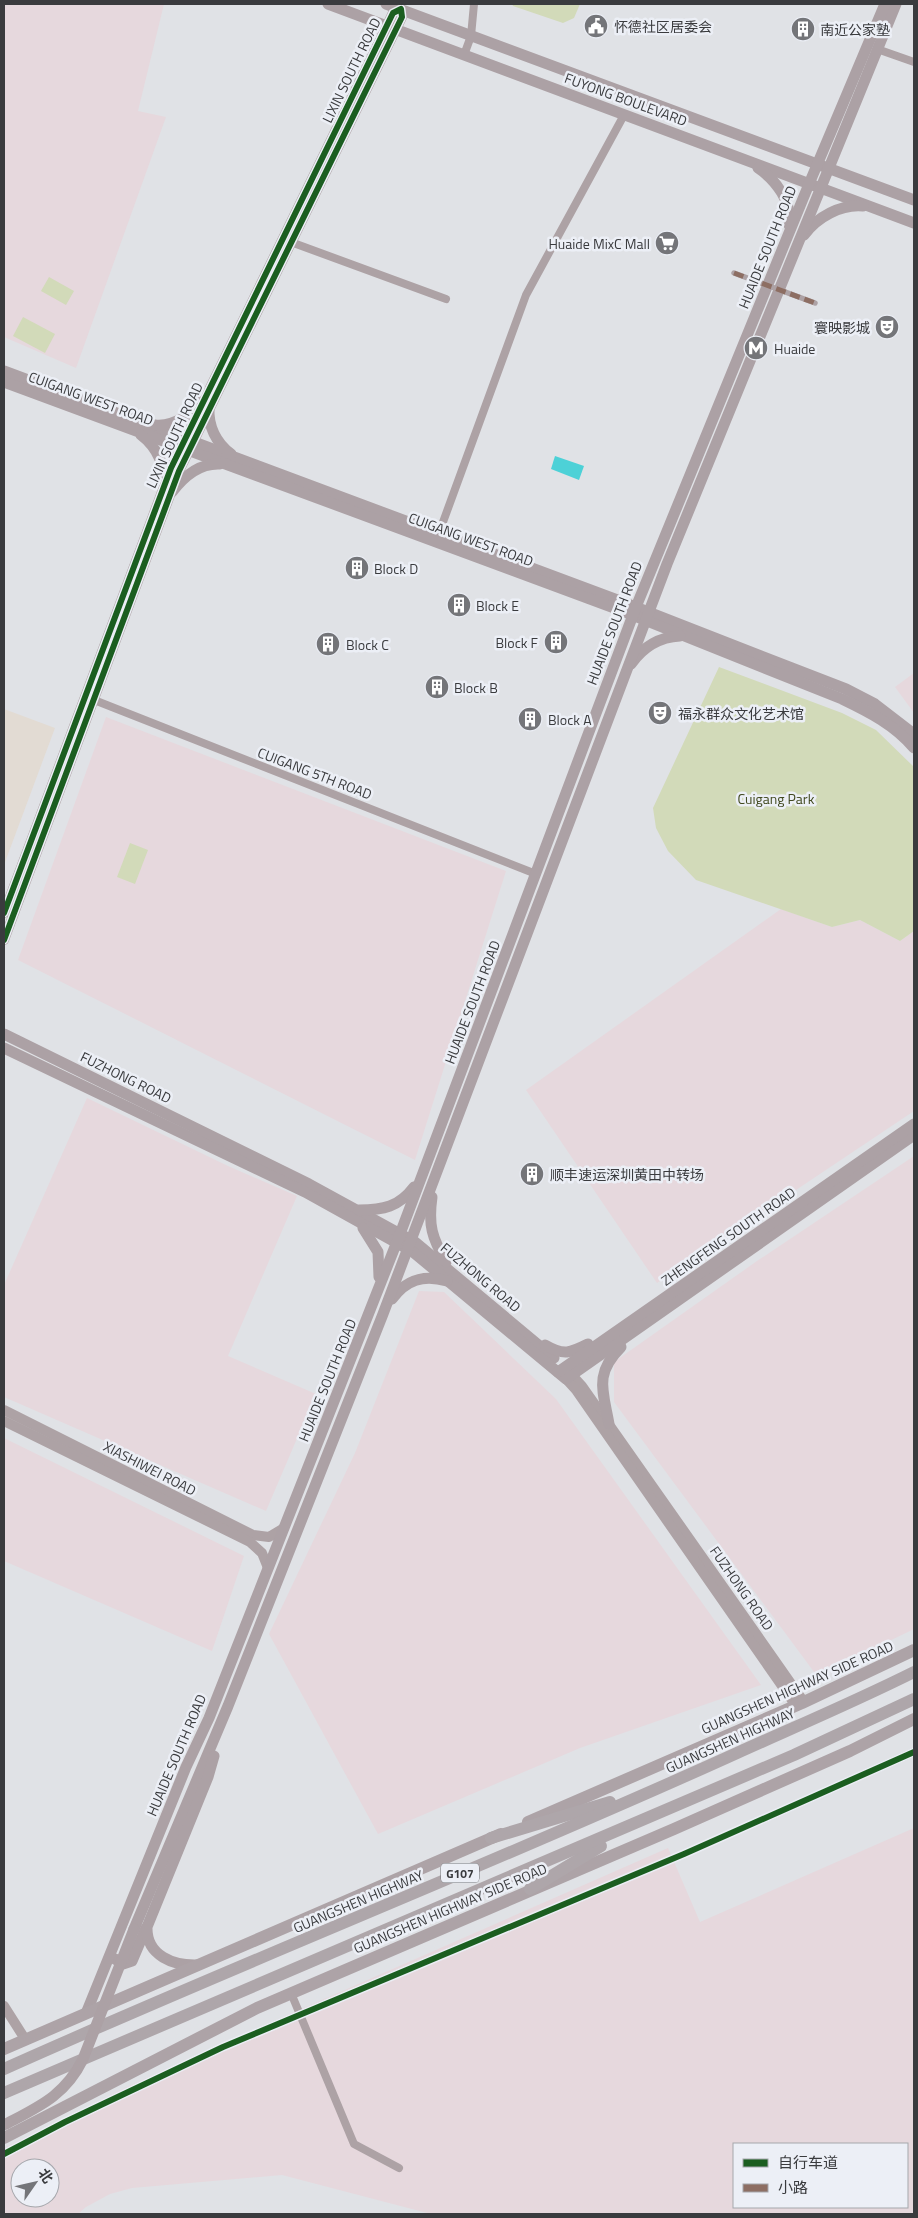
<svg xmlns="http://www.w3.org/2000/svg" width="918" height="2218" font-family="'Titillium Web','Noto Sans SC',sans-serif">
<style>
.industrial{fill:#e6d8dd;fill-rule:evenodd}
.education{fill:#e2dbd3}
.green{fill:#d2dab9}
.water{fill:#4dd1d7}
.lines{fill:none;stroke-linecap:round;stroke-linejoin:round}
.minor{stroke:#ada2a5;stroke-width:8}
.tertiary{stroke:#ada2a5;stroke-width:10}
.secondary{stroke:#aca1a5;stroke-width:11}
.primary{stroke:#ada3a7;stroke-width:12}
.trunk{stroke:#aea6aa;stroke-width:12}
.pedestrian-bridge{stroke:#ada2a5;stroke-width:5.5}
.secondary-bridge{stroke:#aca1a5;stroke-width:11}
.quiet{stroke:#8d6e63;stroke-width:5;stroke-dasharray:10 5;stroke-linecap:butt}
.cycleway-casing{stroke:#eceff6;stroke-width:9}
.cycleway{stroke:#1b5e20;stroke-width:6}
.labels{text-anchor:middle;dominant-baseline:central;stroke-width:5;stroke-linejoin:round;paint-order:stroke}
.shield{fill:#eceff6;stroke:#6f7175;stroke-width:1}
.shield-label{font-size:12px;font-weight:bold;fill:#3a3b3e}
.poi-label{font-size:14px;fill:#3a3b3e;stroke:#eceff6;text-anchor:start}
.street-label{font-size:14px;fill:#3a3b3e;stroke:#eceff6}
.park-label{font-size:14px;fill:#41491f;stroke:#eceff6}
</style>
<rect width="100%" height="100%" fill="#e0e2e6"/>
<g class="industrial">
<polygon points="4,4 164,4 138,111 166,117 76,368 4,337"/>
<polygon points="914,673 914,713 895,687"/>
<polygon points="106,717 506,871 415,1160 18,960"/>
<polygon points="781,909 832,927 860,920 900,941 914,931 914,1111 657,1283 526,1090"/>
<polygon points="87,1098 228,1166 297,1196 228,1356 316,1394 266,1511 4,1397 4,1285"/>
<polygon points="914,1156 914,1629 817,1676 614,1402 614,1362 757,1261"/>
<polygon points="419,1291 444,1292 556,1399 761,1685 580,1748 378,1834 269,1634 355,1453"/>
<polygon points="4,1438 244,1556 212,1651 4,1561"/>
<path d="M914,1828V2214H431L282,2175L132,2188L110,2194L86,2207L78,2214H4V2148L129,2086L224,2043L668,1848L700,1922ZM734,2144H907V2207H734ZM20,2168H50V2198H20Z"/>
</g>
<polygon class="education" points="4,709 55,728 4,865"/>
<g class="green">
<polygon points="512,4 580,4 574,18 563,23 513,6"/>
<polygon points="49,277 74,291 66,305 41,291"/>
<polygon points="23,317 55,334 45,353 13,336"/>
<polygon points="719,667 842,713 876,730 914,767 914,931 900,941 860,920 832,927 696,880 668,851 656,828 653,808"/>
<polygon points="130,843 148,850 135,884 117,877"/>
</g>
<polygon class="water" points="555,456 584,466 579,480 551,469"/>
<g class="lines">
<g class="minor">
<polyline points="877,49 914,62"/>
<polyline points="464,55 471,36 474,4"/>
<polyline points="288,241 446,299"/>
<polyline points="439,533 526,295 624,115"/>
<polyline points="89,698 536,874"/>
<polyline points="291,1993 354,2144 399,2168"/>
<polyline points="4,2154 65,2122 223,2047 684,1854 914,1752"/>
</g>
<g class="tertiary">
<polyline points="4,913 171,468 393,13 401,9 402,17 179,471 4,940"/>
<polyline points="572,1375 582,1386 804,1702"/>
<polyline points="566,1379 576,1390 796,1706"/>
<polyline points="4,1410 253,1535 269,1537 284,1528"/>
<polyline points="4,1421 250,1542 262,1553 268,1568"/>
<polyline points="4,2006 25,2039"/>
</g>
<g class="secondary">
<polyline points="328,4 914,223"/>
<polyline points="386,4 914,200"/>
<path d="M758,168C776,180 793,203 789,225"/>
<path d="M804,235C817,217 841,204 863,206"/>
<polyline points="4,371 620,601 846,689 875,704 914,734"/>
<path d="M4,382L617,609L842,699C869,712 895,725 914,748"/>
<path d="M209,408C208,426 216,443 231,454"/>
<path d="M155,425C175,427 192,413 204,398"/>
<path d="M141,435C158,448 165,465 164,487"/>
<path d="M172,492C184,476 199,463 220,464"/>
<path d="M631,664C643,647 660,637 680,636"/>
<polyline points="4,1034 309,1184 415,1242 554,1358"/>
<polyline points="4,1048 305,1192 413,1252 566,1379 914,1135"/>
<path d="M432,1197C428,1225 432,1238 446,1262"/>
<path d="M359,1210C383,1210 399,1207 414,1187"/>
<polyline points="363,1228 378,1252 379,1277"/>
<path d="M392,1299C406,1280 423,1274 447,1281"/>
<path d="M545,1345C564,1356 570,1353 588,1344"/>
<polyline points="558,1372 914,1124"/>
<path d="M609,1424C603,1390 594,1374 621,1347"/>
<polyline points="134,1929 228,1706 383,1314 667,564 896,4"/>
<polyline points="115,1959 123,1964 132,1961 146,1928"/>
<path d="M198,1965C174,1966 146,1956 147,1927L208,1777L214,1756"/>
<polyline points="87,2011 186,1767 209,1718 400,1234 636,607 809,184 885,4"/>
</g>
<g class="primary">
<polyline points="528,1822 802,1703 914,1650"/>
<polyline points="4,2049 501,1834"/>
<polyline points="4,2138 257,2008 674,1829 850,1751 914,1719"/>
</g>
<g class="trunk">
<polyline points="491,1838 610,1802"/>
<polyline points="530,1889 601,1846"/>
<path d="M4,2069C247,1960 495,1863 737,1753C797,1726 856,1701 914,1672"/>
<polyline points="4,2093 794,1755 914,1699"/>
</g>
<polyline class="pedestrian-bridge" points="734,273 815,303"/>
<path class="secondary-bridge" d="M4,2125C38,2107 65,2096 83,2059L134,1929"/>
<polyline class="quiet" points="734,273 815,303"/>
<g class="cycleway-casing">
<g id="cycleway">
<polyline points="4,913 171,468 393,13 401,9 402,17 179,471 4,940"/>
<polyline points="4,2154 65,2122 223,2047 684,1854 914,1752"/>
</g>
</g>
<use href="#cycleway" class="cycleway"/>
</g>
<defs>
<g id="civic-disc" transform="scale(1.25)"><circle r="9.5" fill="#747579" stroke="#eceff6"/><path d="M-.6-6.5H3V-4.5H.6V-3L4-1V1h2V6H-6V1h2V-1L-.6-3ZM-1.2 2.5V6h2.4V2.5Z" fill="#fff"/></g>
<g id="building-disc" transform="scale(1.25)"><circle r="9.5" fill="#747579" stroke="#eceff6"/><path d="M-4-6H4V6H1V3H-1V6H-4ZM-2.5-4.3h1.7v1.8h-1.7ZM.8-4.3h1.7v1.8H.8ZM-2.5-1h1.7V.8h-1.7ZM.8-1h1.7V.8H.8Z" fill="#fff"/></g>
<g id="supermarket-disc" transform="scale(1.25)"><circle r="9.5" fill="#747579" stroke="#eceff6"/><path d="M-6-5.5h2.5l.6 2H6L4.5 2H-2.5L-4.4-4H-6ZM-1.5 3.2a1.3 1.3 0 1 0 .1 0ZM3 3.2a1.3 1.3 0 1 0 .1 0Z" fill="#fff"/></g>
<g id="theatre-disc" transform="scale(1.25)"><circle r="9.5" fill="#747579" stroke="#eceff6"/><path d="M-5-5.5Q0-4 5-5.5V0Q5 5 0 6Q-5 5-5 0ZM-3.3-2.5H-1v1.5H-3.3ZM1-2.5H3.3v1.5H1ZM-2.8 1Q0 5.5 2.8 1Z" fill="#fff"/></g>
<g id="metro-disc" transform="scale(1.25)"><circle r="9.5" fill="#747579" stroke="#eceff6"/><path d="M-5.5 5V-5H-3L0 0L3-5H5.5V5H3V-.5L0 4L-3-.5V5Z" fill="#fff"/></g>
</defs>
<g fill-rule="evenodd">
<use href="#civic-disc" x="596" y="26"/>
<use href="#building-disc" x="803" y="29"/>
<use href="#supermarket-disc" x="667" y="243"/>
<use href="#theatre-disc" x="887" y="327"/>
<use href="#metro-disc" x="756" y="348"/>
<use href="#building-disc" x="357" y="568"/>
<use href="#building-disc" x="459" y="605"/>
<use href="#building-disc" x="556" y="642"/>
<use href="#building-disc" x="328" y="644"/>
<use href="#building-disc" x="437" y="687"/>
<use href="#theatre-disc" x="660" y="713"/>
<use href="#building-disc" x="530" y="719"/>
<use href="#building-disc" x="532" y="1174"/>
</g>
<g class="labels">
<rect class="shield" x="441" y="1863.5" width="38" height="19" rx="4"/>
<g class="shield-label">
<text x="460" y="1873">G107</text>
</g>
<g class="poi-label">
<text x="614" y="26">怀德社区居委会</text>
<text x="820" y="29">南近公家塾</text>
<text x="650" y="243" text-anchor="end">Huaide MixC Mall</text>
<text x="870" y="327" text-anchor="end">寰映影城</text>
<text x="774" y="348">Huaide</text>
<text x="374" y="568">Block D</text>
<text x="476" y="605">Block E</text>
<text x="538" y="642" text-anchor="end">Block F</text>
<text x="346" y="644">Block C</text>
<text x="454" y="687">Block B</text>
<text x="678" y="713">福永群众文化艺术馆</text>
<text x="548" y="719">Block A</text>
<text x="550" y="1174">顺丰速运深圳黄田中转场</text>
</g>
<g class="street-label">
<text transform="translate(351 70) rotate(-64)">LIXIN SOUTH ROAD</text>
<text transform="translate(626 99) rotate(20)">FUYONG BOULEVARD</text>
<text transform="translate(767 247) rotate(-68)">HUAIDE SOUTH ROAD</text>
<text transform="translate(91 398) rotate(20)">CUIGANG WEST ROAD</text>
<text transform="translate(174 435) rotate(-65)">LIXIN SOUTH ROAD</text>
<text transform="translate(471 539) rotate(20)">CUIGANG WEST ROAD</text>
<text transform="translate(614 623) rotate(-69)">HUAIDE SOUTH ROAD</text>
<text transform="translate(315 773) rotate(21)">CUIGANG 5TH ROAD</text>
<text transform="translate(472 1002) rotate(-69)">HUAIDE SOUTH ROAD</text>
<text transform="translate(126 1077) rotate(26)">FUZHONG ROAD</text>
<text transform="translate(728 1236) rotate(-35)">ZHENGFENG SOUTH ROAD</text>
<text transform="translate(481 1277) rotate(40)">FUZHONG ROAD</text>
<text transform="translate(327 1380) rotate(-68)">HUAIDE SOUTH ROAD</text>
<text transform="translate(150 1468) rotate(27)">XIASHIWEI ROAD</text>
<text transform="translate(742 1588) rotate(55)">FUZHONG ROAD</text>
<text transform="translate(797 1687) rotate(-24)">GUANGSHEN HIGHWAY SIDE ROAD</text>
<text transform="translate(730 1740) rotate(-24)">GUANGSHEN HIGHWAY</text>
<text transform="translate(176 1755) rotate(-67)">HUAIDE SOUTH ROAD</text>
<text transform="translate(358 1901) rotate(-23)">GUANGSHEN HIGHWAY</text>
<text transform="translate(450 1908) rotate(-23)">GUANGSHEN HIGHWAY SIDE ROAD</text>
</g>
<g class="park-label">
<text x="776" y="798">Cuigang Park</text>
</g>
</g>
<rect width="918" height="2218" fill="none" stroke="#3a3b3e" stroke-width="10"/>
<rect x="733" y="2143" width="175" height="65" fill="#eceff6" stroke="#a5a7ac"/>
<rect x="743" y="2159" width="25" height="8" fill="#1b5e20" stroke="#a5a7ac"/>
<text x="778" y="2168" font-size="15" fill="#3a3b3e">自行车道</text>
<rect x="743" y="2184" width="25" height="8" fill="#8d6e63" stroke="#a5a7ac"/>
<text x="778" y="2193" font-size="15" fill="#3a3b3e">小路</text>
<g transform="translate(35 2183) rotate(56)"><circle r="24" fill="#eceff6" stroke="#a5a7ac"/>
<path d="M0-4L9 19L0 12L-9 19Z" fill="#747579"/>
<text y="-8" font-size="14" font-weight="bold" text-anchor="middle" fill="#3a3b3e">北</text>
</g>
</svg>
